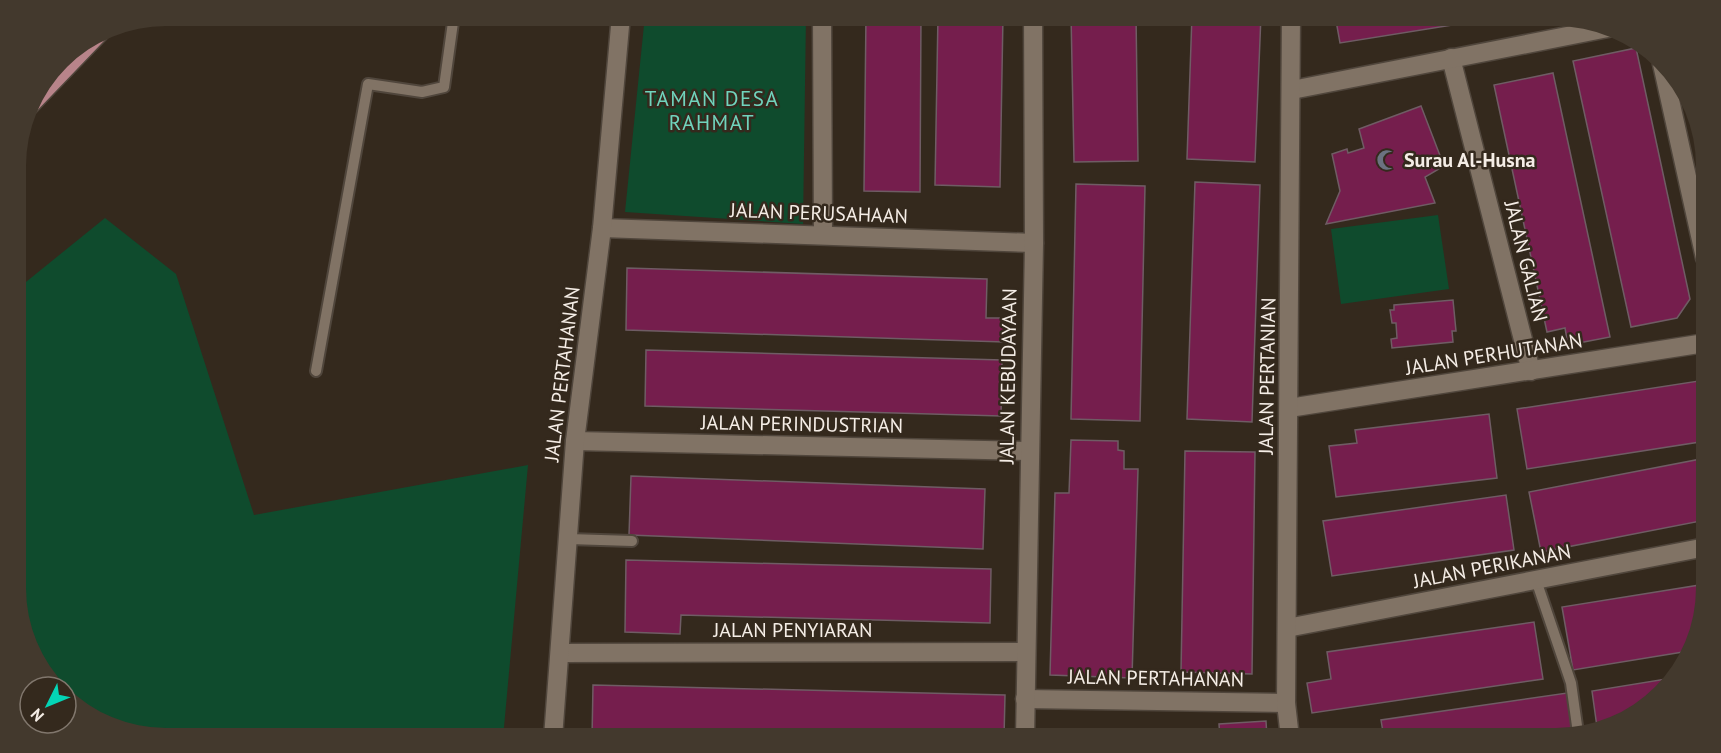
<svg xmlns="http://www.w3.org/2000/svg" width="1721" height="753" font-family="'PT Sans',sans-serif">
<style>
.green{fill:#0f4b2d}
.building{fill:#751e4d;stroke:#6f5c64;stroke-width:1.5}
.lines{fill:none;stroke-linecap:round;stroke-linejoin:round}
.lane-casing{stroke:#50463c;stroke-width:14}
.street-casing{stroke:#50463c;stroke-width:21}
.primary-casing{stroke:#50463c;stroke-width:21}
.lane{stroke:#817365;stroke-width:10}
.street{stroke:#817365;stroke-width:18}
.primary{stroke:#b8848a;stroke-width:18}
.labels{text-anchor:middle;dominant-baseline:central;stroke-width:5;stroke-linejoin:round;paint-order:stroke}
.poi-label{font-size:20px;font-weight:bold;fill:#f5ede6;stroke:#34291d;text-anchor:start}
.street-label{font-size:20px;fill:#f5ede6;stroke:#34291d}
.neighbourhood-label{font-size:21px;letter-spacing:1.5px;fill:#70d4bd;stroke:#34291d}
</style>
<rect width="100%" height="100%" fill="#34291d"/>
<g class="green">
<polygon points="645,15 806,15 803,224 625,212"/>
<polygon points="1438,215 1449,289 1341,304 1331,229"/>
<polygon points="105,218 176,274 254,515 528,465 503,738 166,738 108,727 66,694 66,687 57,687 46,679 16,607 16,290"/>
</g>
<g class="building">
<polygon points="866,15 921,15 920,192 864,191"/>
<polygon points="938,15 1003,15 1000,187 935,185"/>
<polygon points="1071,15 1136,15 1138,161 1074,162"/>
<polygon points="1192,15 1261,15 1255,162 1187,159"/>
<polygon points="1335,15 1515,15 1340,43"/>
<polygon points="1636,48 1690,299 1677,318 1631,327 1573,61"/>
<polygon points="1553,73 1610,337 1568,345 1565,328 1547,332 1494,85"/>
<polygon points="1421,106 1444,166 1425,177 1435,203 1326,224 1340,191 1332,154 1347,149 1348,153 1364,148 1359,129"/>
<polygon points="1195,182 1260,185 1252,422 1187,419"/>
<polygon points="1076,184 1145,186 1140,421 1071,419"/>
<polygon points="627,268 987,279 986,318 1004,318 1004,342 626,330"/>
<polygon points="1453,300 1456,331 1452,331 1453,342 1392,348 1391,339 1397,338 1396,323 1392,323 1390,310 1394,310 1394,305"/>
<polygon points="646,350 1002,360 1001,416 645,406"/>
<polygon points="1705,380 1706,441 1527,469 1517,409"/>
<polygon points="1489,414 1497,478 1336,497 1329,446 1357,443 1355,430"/>
<polygon points="1071,440 1118,441 1118,450 1124,451 1124,469 1138,469 1132,678 1050,675 1055,493 1069,493"/>
<polygon points="1185,451 1255,452 1252,674 1181,672"/>
<polygon points="1706,458 1706,520 1541,552 1529,492"/>
<polygon points="631,476 985,489 983,549 629,535"/>
<polygon points="1506,495 1514,550 1332,576 1323,521"/>
<polygon points="626,560 991,569 990,623 681,615 680,634 625,632"/>
<polygon points="1706,584 1695,645 1689,651 1573,670 1562,607"/>
<polygon points="1534,622 1543,679 1312,713 1307,683 1331,679 1327,652"/>
<polygon points="1666,679 1639,712 1597,727 1592,691"/>
<polygon points="593,685 1005,695 1004,738 592,738"/>
<polygon points="1567,693 1573,735 1565,738 1384,738 1381,720"/>
<polygon points="1266,721 1267,738 1220,738 1219,724"/>
</g>
<g class="lines">
<g class="lane-casing">
<g id="lane">
<polyline points="316,371 368,84 422,92 444,87 454,15"/>
<polyline points="569,539 632,541"/>
<polyline points="1536,580 1571,683 1578,733"/>
</g>
</g>
<g class="street-casing">
<g id="street">
<polyline points="822,15 823,235"/>
<polyline points="1451,58 1531,371"/>
<polyline points="1662,64 1705,258"/>
<polyline points="1292,90 1613,27"/>
<polyline points="602,228 1034,243"/>
<polyline points="1289,408 1705,343"/>
<polyline points="575,441 1029,451"/>
<polyline points="1287,628 1706,547"/>
<polyline points="560,653 1026,652"/>
<polyline points="1025,699 1286,703"/>
<polyline points="553,738 575,441 602,228 621,15"/>
<polyline points="1025,738 1034,243 1033,15"/>
<polyline points="1290,738 1286,703 1291,15"/>
</g>
</g>
<g class="primary-casing">
<polyline id="primary" points="28,107 100,32"/>
</g>
<use href="#lane" class="lane"/>
<use href="#street" class="street"/>
<use href="#primary" class="primary"/>
</g>
<defs>
<g id="mosque-bare" transform="scale(1.62)"><path d="M3.5-4.9A6 6 0 1 0 3.5 4.9A5 5 0 1 1 3.5-4.9Z" fill="#6b7280" stroke="#34291d" stroke-width="2.5" paint-order="stroke"/></g>
</defs>
<g fill-rule="evenodd">
<use href="#mosque-bare" x="1387" y="160"/>
</g>
<g class="labels">
<g class="poi-label">
<text x="1404" y="160">Surau Al-Husna</text>
</g>
<g class="street-label">
<text transform="translate(819 213) rotate(2)">JALAN PERUSAHAAN</text>
<text transform="translate(1526 261) rotate(76)">JALAN GALIAN</text>
<text transform="translate(1494 354) rotate(-9)">JALAN PERHUTANAN</text>
<text transform="translate(562 374) rotate(-83)">JALAN PERTAHANAN</text>
<text transform="translate(1008 376) rotate(-89)">JALAN KEBUDAYAAN</text>
<text transform="translate(1267 376) rotate(-89)">JALAN PERTANIAN</text>
<text transform="translate(802 424) rotate(1)">JALAN PERINDUSTRIAN</text>
<text transform="translate(1492 566) rotate(-11)">JALAN PERIKANAN</text>
<text x="793" y="630">JALAN PENYIARAN</text>
<text transform="translate(1156 678) rotate(1)">JALAN PERTAHANAN</text>
</g>
<g class="neighbourhood-label">
<text x="712" y="98">TAMAN DESA<tspan x="712" dy="24">RAHMAT</tspan></text>
</g>
</g>
<path d="M0 0H1721V753H0ZM166 26H1556A140 140 0 0 1 1696 166V588A140 140 0 0 1 1556 728H166A140 140 0 0 1 26 588V166A140 140 0 0 1 166 26Z" fill="#43392d" fill-rule="evenodd"/>
<g transform="translate(48 705) rotate(227)"><circle r="28" fill="#34291d" stroke="#81776d" stroke-width="1.5"/>
<path d="M0-4.5L10 22L0 15L-10 22Z" fill="#04d5b6"/>
<text y="-9" font-size="16" font-weight="bold" text-anchor="middle" fill="#f5ede6">N</text>
</g>
</svg>
